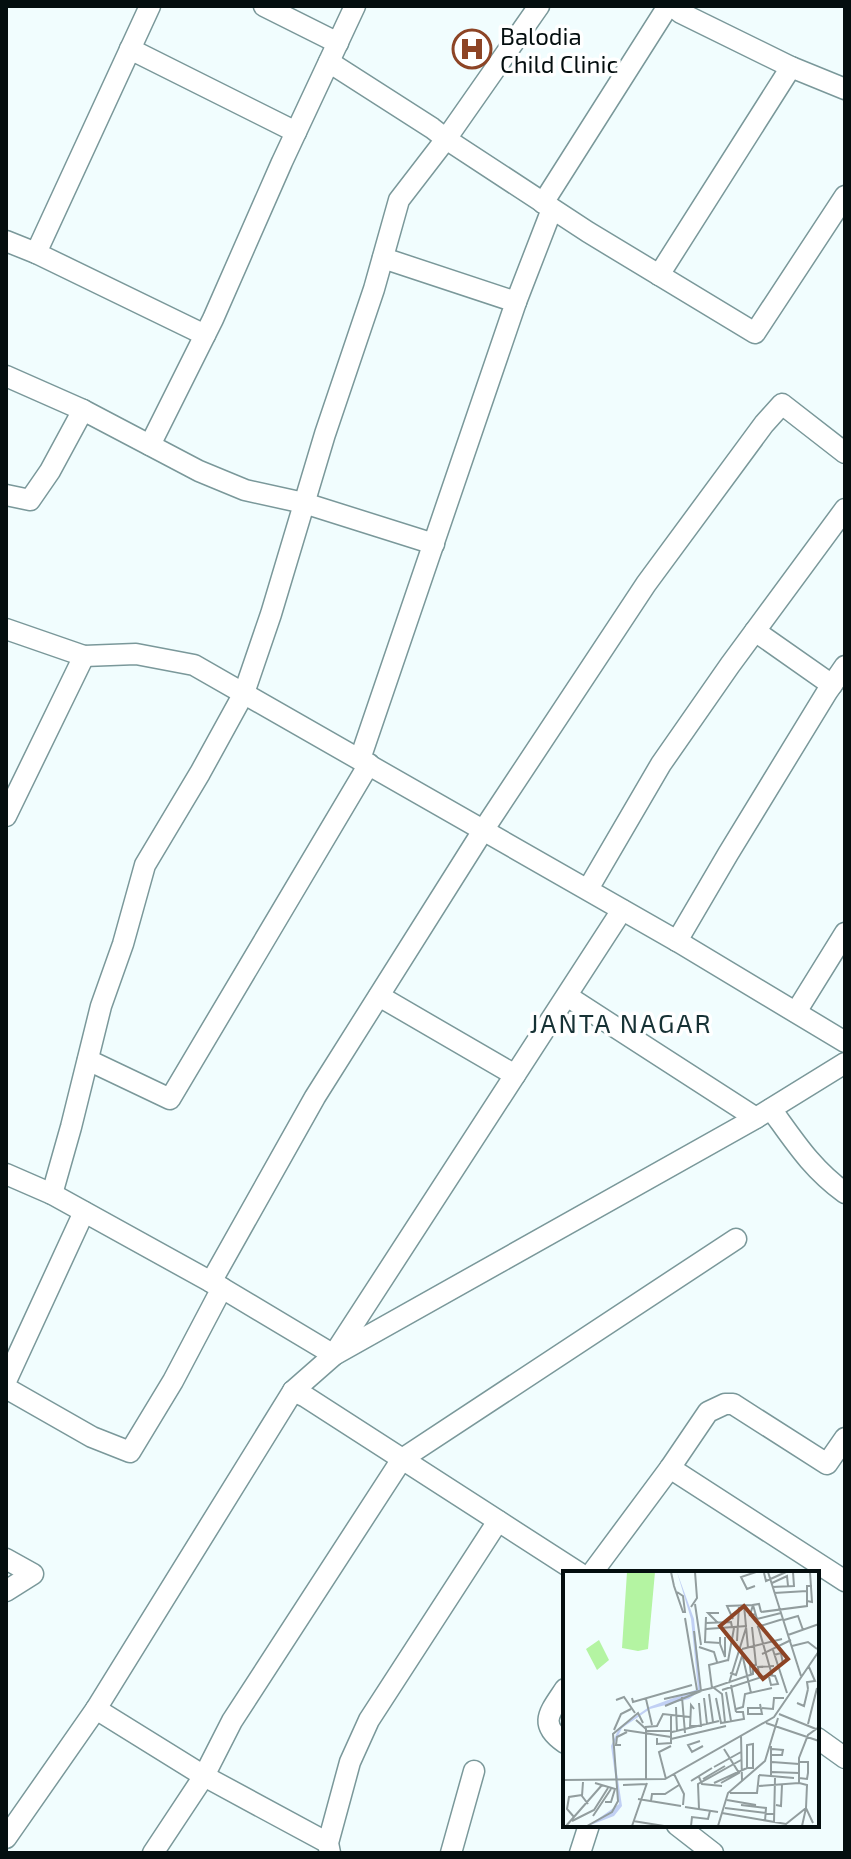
<svg xmlns="http://www.w3.org/2000/svg" width="851" height="1859" font-family="'Exo 2',sans-serif">
<style>
.lines{fill:none;stroke-linecap:round;stroke-linejoin:round}
.minor-casing{stroke:#7a989a;stroke-width:23}
.minor{stroke:#fff;stroke-width:20}
.labels{text-anchor:middle;dominant-baseline:central;stroke-width:7;stroke-linejoin:round;paint-order:stroke}
.poi-label{font-size:24px;fill:#040e0f;stroke:#fff;text-anchor:start}
.neighbourhood-label{font-size:26px;letter-spacing:2px;fill:#173235;stroke:#fff}
.inset-road{fill:none;stroke:#929d9e;stroke-width:2}
.view{fill:#8d4425;fill-opacity:0.15;stroke:#8d4425;stroke-width:4}
.inset-edge{fill:none;stroke:#040e0f;stroke-width:4}
</style>
<rect width="100%" height="100%" fill="#f1fdfe"/>
<g class="lines">
<g class="minor-casing">
<g id="minor">
<polyline points="150,6 36,253 205,335"/>
<polyline points="264,6 338,43"/>
<polyline points="672,6 681,13 791,67 845,89"/>
<polyline points="130,49 296,132"/>
<polyline points="329,62 432,128 446,139 588,232 755,333 845,196"/>
<polyline points="543,203 668,6"/>
<polyline points="6,241 36,253"/>
<polyline points="659,275 791,67"/>
<polyline points="516,302 552,209"/>
<polyline points="6,376 83,410"/>
<polyline points="150,445 213,319 282,162 355,6"/>
<polyline points="6,495 30,500 50,471 83,410 199,471 245,490 304,503 434,544"/>
<polyline points="6,629 84,656 136,654 194,665 677,941 845,1042"/>
<polyline points="755,631 832,685"/>
<polyline points="360,759 516,302 383,258"/>
<polyline points="6,816 84,656"/>
<polyline points="588,889 661,764 730,665 845,509"/>
<polyline points="677,941 728,854 827,692 845,666"/>
<polyline points="379,996 515,1075"/>
<polyline points="567,996 756,1118"/>
<polyline points="796,1012 845,933"/>
<polyline points="88,1060 170,1099 369,764"/>
<path d="M771,1109C795,1142 811,1168 845,1193"/>
<polyline points="6,1174 52,1194 222,1288 334,1355"/>
<polyline points="52,1194 71,1127 101,1006 123,944 145,865 200,773 244,693 271,614 325,434 374,289 399,200 446,139 539,6"/>
<polyline points="211,1282 315,1097 484,829 646,584 764,424 782,404 845,453"/>
<polyline points="336,1351 622,910"/>
<polyline points="6,1381 84,1212"/>
<polyline points="6,1388 92,1437 130,1452 173,1381 222,1288"/>
<polyline points="293,1391 306,1397 579,1573"/>
<polyline points="670,1468 845,1581"/>
<polyline points="6,1559 33,1574 6,1591"/>
<polyline points="592,1573 670,1468 708,1412 725,1404 733,1404 827,1464 845,1438"/>
<path d="M565,1689C550,1712 537,1724 565,1743"/>
<polyline points="96,1709 204,1776 328,1843"/>
<polyline points="817,1738 845,1758"/>
<polyline points="677,1825 713,1853"/>
<polyline points="6,1838 96,1709 293,1391 334,1355 756,1118 845,1063"/>
<polyline points="153,1853 204,1776 232,1721 402,1459 736,1239"/>
<polyline points="330,1853 328,1843 350,1762 369,1720 498,1521"/>
<polyline points="451,1853 474,1771"/>
<polyline points="580,1853 589,1825"/>
</g>
</g>
<use href="#minor" class="minor"/>
</g>
<defs>
<g id="hospital-ring" transform="scale(2)"><circle r="9.5" fill="#fff" stroke="#8d4425" stroke-width="1.5"/><path d="M-5-5h3v3.5h4V-5h3V5h-3V1.5h-4V5h-3Z" fill="#8d4425"/></g>
</defs>
<g fill-rule="evenodd">
<use href="#hospital-ring" x="472" y="49"/>
</g>
<g class="labels">
<g class="poi-label">
<text x="500" y="35">Balodia<tspan x="500" dy="28">Child Clinic</tspan></text>
</g>
<g class="neighbourhood-label">
<text x="621" y="1022">JANTA NAGAR</text>
</g>
</g>
<g transform="translate(563 1571)">
<rect width="256" height="256" fill="#f1fdfe"/>
<path d="M64,1H92L85,78L75,80L59,77ZM36,69L46,89L34,99L23,78Z" fill="#b4f4a2"/>
<path d="M114,1L131,48L138,119L126,128L87,138L59,157L50,175L59,235L51,245L25,255L56,233L48,175L56,157L86,136L135,118L128,48Z" fill="#c1d0f4"/>
<path class="inset-road" d="M108,1L111,15L120,41H122L120,25L114,21M205,1L238,105M201,2L203,10L223,1M209,12L224,5L225,15M192,15L184,18L178,6L193,1M209,16L231,15L230,1M211,22L244,20M244,30L249,31L247,1M132,33L138,74M181,34L185,77M128,36L134,27L132,1M198,41L244,35V15H249M193,43L187,44L190,34L196,33L198,41M143,46L142,71L157,72V66M122,47L134,119M170,48L164,35L190,34L194,48L218,42M221,49L235,45L240,59M143,52L168,51L169,56M155,52L145,42H156M195,55L209,104M194,56L220,48M143,58L184,55M225,64L256,53M174,70L176,34M157,73L162,86V66M229,75L245,71L254,78M136,76L151,81L154,91M178,78L188,122M179,78L219,68M210,79L224,122M199,83L228,69M211,84L218,82L220,93L214,95M165,89L146,94L149,117L190,103V95M165,90L171,57M167,102L173,104L179,85M188,104L187,95L193,94L189,56M196,106L195,96L211,95M166,112L183,57M168,114L173,141M151,117L159,123L162,151M245,118L244,111L252,110L246,96M159,119L205,104L212,105L215,113L208,114L206,106M163,121L168,150M146,123L150,151M119,126L122,162M69,127L70,131L129,114M141,127L144,153M153,127L158,152L181,148L180,141H173M83,128L89,154M101,128L149,117M53,129L61,126L72,142M234,132L241,135L245,118M197,133L199,143H185V137H197M102,135L138,120L131,60M113,136L114,161M199,137L210,138L211,127H221M173,138L180,136L182,123L209,117M216,143L253,158M73,149L83,158V208M203,152L256,170M245,153L254,117M127,155H138L136,132M82,156L94,155L100,143L127,146M127,157L128,134L131,138M51,159L58,143L68,138M61,159L108,166M83,160H109M109,161L156,150M178,164L179,210M94,167V173L108,172V145M108,168L163,155M137,170L125,174L129,181L140,175M58,174H53L54,166L64,161M209,178L220,179L219,184H209M209,191L236,193M151,196L178,181M209,201L236,202M111,203L121,223L120,234M196,204L231,207M208,204V175M136,206L139,213L159,215M236,207L244,208L245,202V191H236M103,208L96,181L108,175M140,208L162,195M0,209L102,208L211,146L256,80M128,210L149,197M20,211L19,225L25,233M32,212L52,218L48,231H42M151,212L184,197V174L190,173V197H184M158,212L176,202L161,178M60,214L84,213M196,215L236,212M167,222H194L196,204M75,228L118,235M164,229L193,234M88,230L89,223H102L116,214M178,234L203,237L202,250M213,234L218,235L219,214M122,236L155,241M162,237L212,243M136,238L135,213L178,189M159,242L223,253L243,237L244,214L236,212V187L245,164L256,156M30,245L48,218M11,246L4,238L6,226L19,224M9,250L31,239L45,217M70,250L101,255M211,251L212,207M3,255L39,214M24,255L49,241L55,230L50,163L75,142L80,152M69,255L84,212M128,255L129,246L145,248L147,240M155,255L165,222L202,190L215,147M239,255L243,237L250,252"/>
<path class="view" d="M181,35L225,88L200,108L157,55Z"/>
<rect width="256" height="256" class="inset-edge"/>
</g>
<rect width="851" height="1859" fill="none" stroke="#040e0f" stroke-width="16"/>
</svg>
